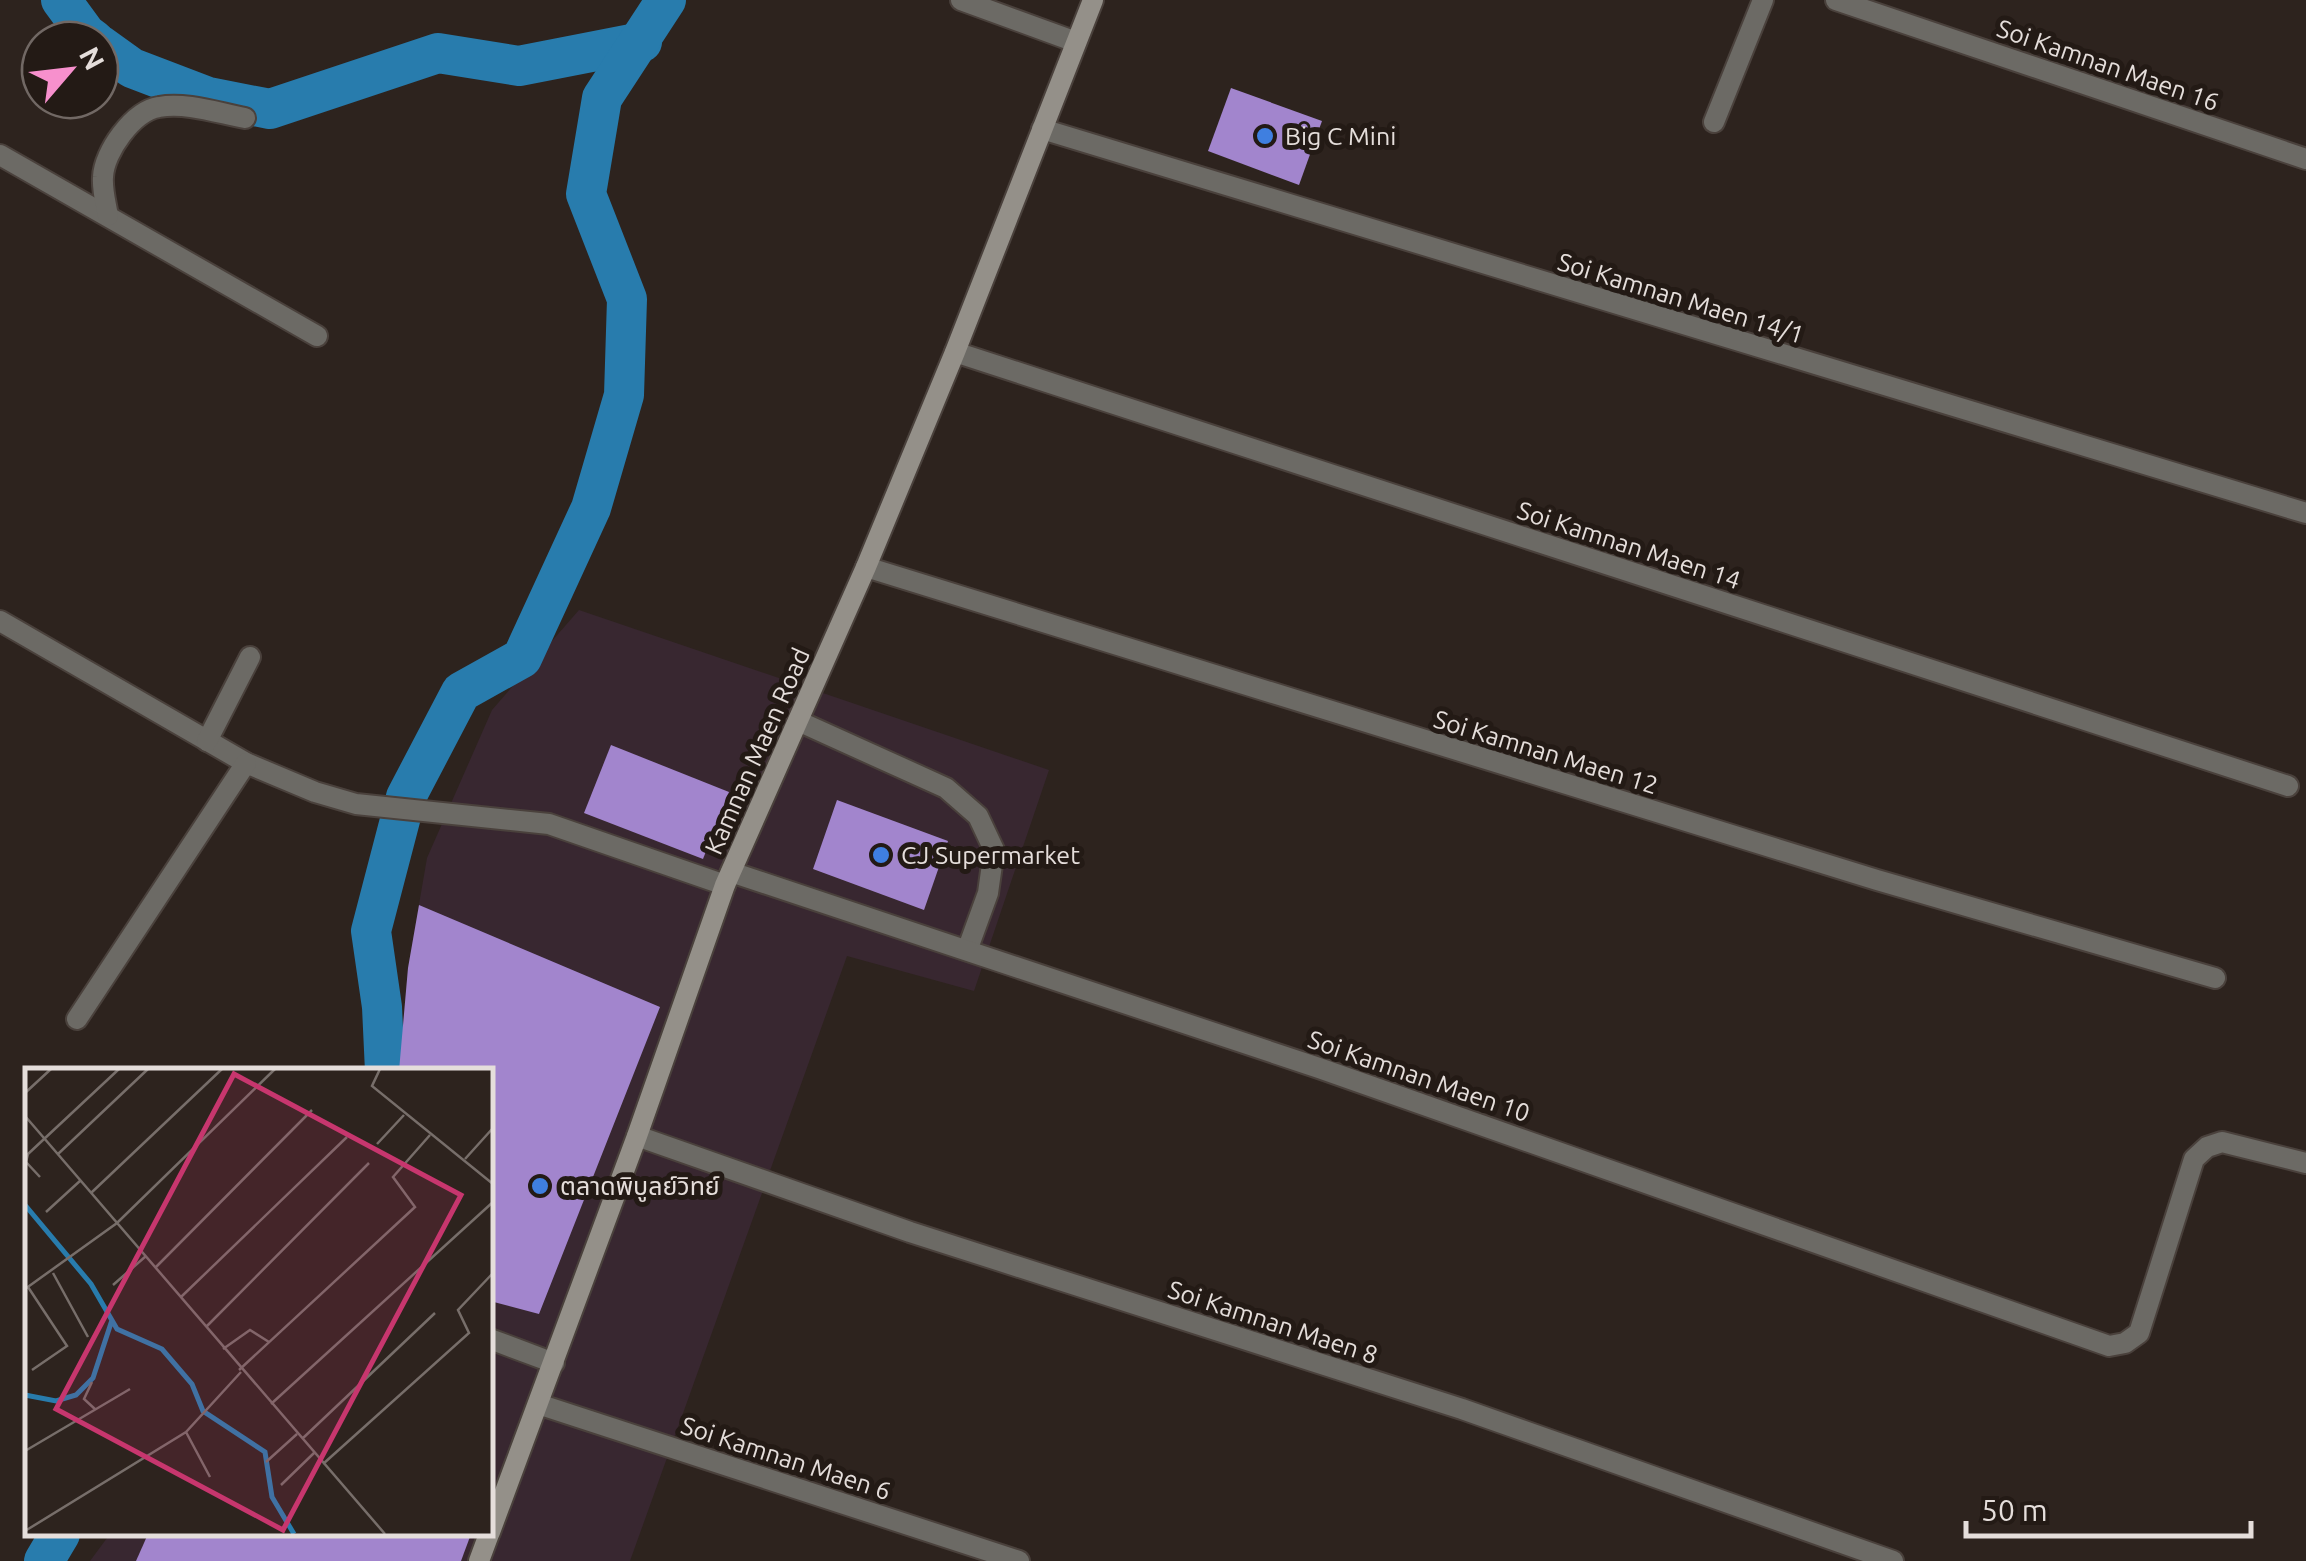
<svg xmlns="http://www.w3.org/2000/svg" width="2306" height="1561" font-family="Ubuntu,'Noto Sans Thai',sans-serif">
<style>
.commercial{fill:#382730}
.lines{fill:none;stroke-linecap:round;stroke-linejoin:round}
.canal{stroke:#287cad;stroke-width:40}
.building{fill:#a285cd}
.street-casing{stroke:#4a413c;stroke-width:24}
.secondary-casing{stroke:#4a413c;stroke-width:24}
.street{stroke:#6c6a65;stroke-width:20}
.secondary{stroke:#949089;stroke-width:20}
.shop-dot{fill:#3f7fe0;stroke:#231a15;stroke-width:4}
.labels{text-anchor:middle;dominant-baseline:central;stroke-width:10;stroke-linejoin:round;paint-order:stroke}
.street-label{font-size:25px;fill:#e5dedb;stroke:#231a15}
.poi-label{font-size:25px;fill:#e5dedb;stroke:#231a15;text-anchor:start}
.inset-river{fill:none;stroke:#287cad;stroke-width:5}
.inset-road{fill:none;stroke:#776e6a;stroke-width:2.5}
.view{fill:#c7366e;fill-opacity:0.15;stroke:#c7366e;stroke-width:5}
.inset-edge{fill:none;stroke:#e5dedb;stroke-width:5}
</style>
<rect width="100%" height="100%" fill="#2d231e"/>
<polygon class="commercial" points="579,610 1049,770 974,991 847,956 630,1561 90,1561 110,1534 490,1534 490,1071 399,1071 408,968 427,858 492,710"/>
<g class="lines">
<g class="canal">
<polyline points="61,0 86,34 94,40"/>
<polyline points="100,45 132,68 208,97 270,109 438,53 519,66 642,42"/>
<polyline points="385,1071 382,1007 371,931 406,797 461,692 522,658 591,508 624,395 627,299 586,194 602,98 666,0"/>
<polyline points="44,1561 60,1534"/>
</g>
</g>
<g class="building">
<polygon points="1231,88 1322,121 1299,185 1208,151"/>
<polygon points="611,745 729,792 703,859 584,813"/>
<polygon points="837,800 948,841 924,910 813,869"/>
<polygon points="419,905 660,1007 539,1314 490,1301 490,1071 399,1071 408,968"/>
<polygon points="148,1534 471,1534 461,1561 136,1561"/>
</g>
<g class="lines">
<g class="street-casing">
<g id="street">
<polyline points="961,0 1076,42"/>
<polyline points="1836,0 2306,159"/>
<polyline points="1714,122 1763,0"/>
<polyline points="1042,129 2306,513"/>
<polyline points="0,155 317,336"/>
<path d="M108,216C106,204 102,190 103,177C104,152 133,111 159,107C186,102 218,113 245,118"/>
<polyline points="955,352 2288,786"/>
<polyline points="866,567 1877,880 2215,978"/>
<polyline points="0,621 246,763 315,792 356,804 549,824 725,885"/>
<polyline points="798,721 946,788 978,816 994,850 988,893 968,948"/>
<polyline points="207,741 250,657"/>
<polyline points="731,872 1319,1068 2109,1346 2125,1343 2139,1333 2194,1159 2207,1147 2222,1142 2306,1163"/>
<polyline points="77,1019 246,763"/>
<polyline points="637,1136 910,1232 1462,1409 1893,1561"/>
<polyline points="490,1339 554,1363"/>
<polyline points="538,1404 1019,1561"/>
</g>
</g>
<g class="secondary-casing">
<g id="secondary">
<polyline points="490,1532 637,1136 725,885 866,567 955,352 1093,0"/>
<polyline points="479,1561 489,1534"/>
</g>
</g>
<use href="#street" class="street"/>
<use href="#secondary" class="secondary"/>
</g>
<g class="shop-dot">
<circle cx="1265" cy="136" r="10"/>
<circle cx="881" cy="855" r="10"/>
<circle cx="540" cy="1186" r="10"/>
</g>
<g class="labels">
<g class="street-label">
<text transform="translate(2108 65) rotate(19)">Soi Kamnan Maen 16</text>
<text transform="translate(1681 298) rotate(17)">Soi Kamnan Maen 14/1</text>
<text transform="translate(1629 545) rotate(18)">Soi Kamnan Maen 14</text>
<text transform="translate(757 751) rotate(-66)">Kamnan Maen Road</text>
<text transform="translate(1546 752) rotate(17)">Soi Kamnan Maen 12</text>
<text transform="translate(1419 1076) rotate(19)">Soi Kamnan Maen 10</text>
<text transform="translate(1273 1322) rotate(18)">Soi Kamnan Maen 8</text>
<text transform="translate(786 1458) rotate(18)">Soi Kamnan Maen 6</text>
</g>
<g class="poi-label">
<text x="1285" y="136">Big C Mini</text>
<text x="901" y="855">CJ Supermarket</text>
<text x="560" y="1186">ตลาดพิบูลย์วิทย์</text>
</g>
</g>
<g transform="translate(25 1068)">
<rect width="468" height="468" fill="#2d231e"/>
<path class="inset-river" d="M0,137L66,216L92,261L137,281L167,316L178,343L240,384L247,429L269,466M0,327L31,333L51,327L68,310L87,252"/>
<path class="inset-road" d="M355,1L347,18L468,116M0,25L26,1M0,48L360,466M352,76L379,47M33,86L123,1M440,91L468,60M15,109L1,94L3,86L94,1M66,125L197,1M21,144L56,112M131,199L287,42M28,205L63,269M88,217L121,188M3,219L42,278L7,302M0,221L92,155L250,1M156,229L322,69M181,259L344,95M198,281L225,262L244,274M214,302L390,139L368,109L405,67M67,314L59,331L71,342M246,336L468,134M161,364L185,409M277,371L410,245M0,383L105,321M241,394L272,366M298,396L444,265L433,242L468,205M256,417L289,385M0,463L161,364L216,304"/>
<path class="view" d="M209,6L436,127L258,462L31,341Z"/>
<rect width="468" height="468" class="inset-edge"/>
</g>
<g transform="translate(70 70) rotate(62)"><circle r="48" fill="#231a15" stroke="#716864" stroke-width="2.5"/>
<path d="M0-8L18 38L0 25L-18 38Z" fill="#f790cd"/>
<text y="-15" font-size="28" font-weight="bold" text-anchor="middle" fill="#e5dedb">N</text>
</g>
<path d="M1966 1521v15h285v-15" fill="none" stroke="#e5dedb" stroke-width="5"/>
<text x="1981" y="1521" font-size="30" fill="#e5dedb" stroke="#231a15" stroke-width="8" paint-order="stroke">50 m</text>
</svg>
